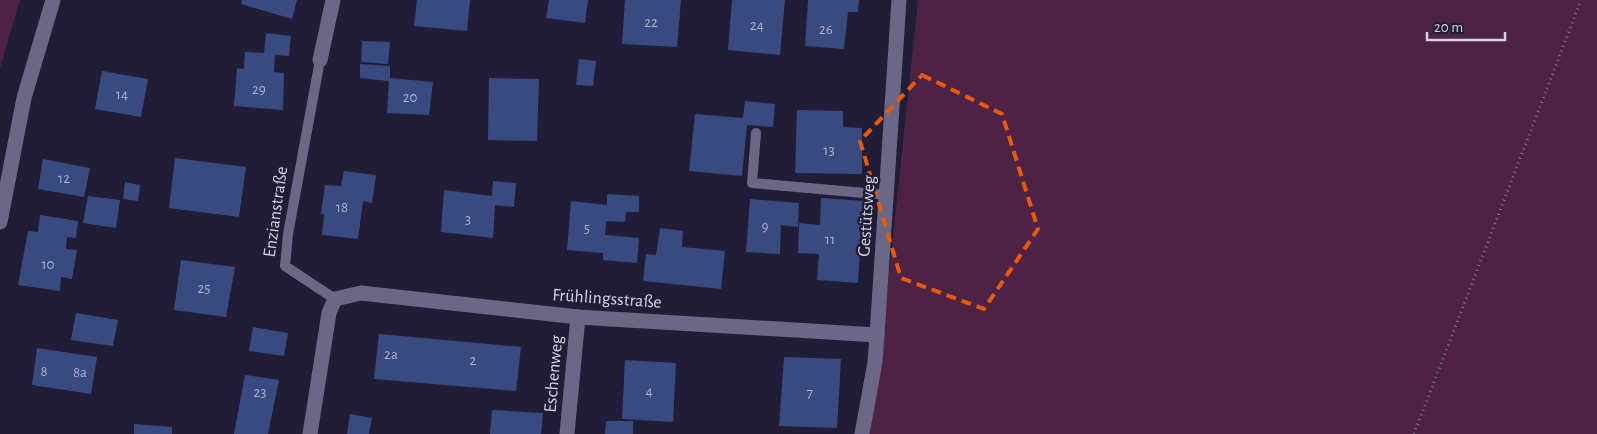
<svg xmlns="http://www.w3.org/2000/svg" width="1597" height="434" font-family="'Alegreya Sans',sans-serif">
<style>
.green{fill:#4d2245}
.building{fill:#394a80}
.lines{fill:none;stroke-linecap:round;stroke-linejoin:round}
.path{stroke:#76748a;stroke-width:3;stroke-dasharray:1 4;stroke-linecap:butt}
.lane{stroke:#6b6786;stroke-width:10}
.street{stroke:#6b6786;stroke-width:15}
.marked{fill:none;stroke:#e8590c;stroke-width:4;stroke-dasharray:10 6;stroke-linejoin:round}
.labels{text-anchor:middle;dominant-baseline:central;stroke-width:5;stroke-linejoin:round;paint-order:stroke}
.number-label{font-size:15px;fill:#acb0ca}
.street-label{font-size:18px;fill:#d3d2e3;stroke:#211d37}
</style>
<rect width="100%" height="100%" fill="#211d37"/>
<g class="green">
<polygon points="0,0 20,0 0,68"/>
<polygon points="918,0 1597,0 1597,434 870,434 879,369"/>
</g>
<g class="building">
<polygon points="242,0 297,0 292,19 241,4"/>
<polygon points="417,0 470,0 467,31 414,26"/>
<polygon points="549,0 588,0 585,23 546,18"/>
<polygon points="625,0 681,0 677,47 622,44"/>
<polygon points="732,0 785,0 780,55 728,50"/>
<polygon points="808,0 859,0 858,12 848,12 844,49 805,46"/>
<polygon points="266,33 291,36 289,56 275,55 274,72 284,73 283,110 234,106 237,68 244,69 245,52 264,53"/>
<polygon points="362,41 390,42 388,64 361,62"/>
<polygon points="579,59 596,61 593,86 576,85"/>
<polygon points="360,64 390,66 390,78 433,82 429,115 387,113 389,81 360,78"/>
<polygon points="102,71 148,79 141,117 95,109"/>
<polygon points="489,78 539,79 537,141 488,140"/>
<polygon points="745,101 775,104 773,127 747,125 742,176 689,171 695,114 743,118"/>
<polygon points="797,110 843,111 843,127 862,128 862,174 795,173"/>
<polygon points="175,158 246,167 239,217 169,208"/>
<polygon points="43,159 90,168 84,197 38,189"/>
<polygon points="344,171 376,175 372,203 363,201 358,239 322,235 324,214 321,214 325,185 341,186"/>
<polygon points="493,181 516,183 514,207 495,205 493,238 441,232 444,190 492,196"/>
<polygon points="125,182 140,185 138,201 123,199"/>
<polygon points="607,194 639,196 639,212 626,212 625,222 606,221 605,235 639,238 637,263 603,260 603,253 567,250 571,201 607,205"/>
<polygon points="88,196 120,200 116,228 83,223"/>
<polygon points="821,198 863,201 858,283 817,280 819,254 798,253 799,223 820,225"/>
<polygon points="750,199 799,203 798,227 781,225 780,254 746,252"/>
<polygon points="40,215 78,221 76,238 67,237 66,249 77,250 72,279 61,277 60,291 18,285 28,231 38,232"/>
<polygon points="660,228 683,231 682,247 725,251 721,289 643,281 646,254 656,255"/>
<polygon points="181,260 235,267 226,317 174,310"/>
<polygon points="76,313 118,320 113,346 71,340"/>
<polygon points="253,327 288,333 284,356 249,351"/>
<polygon points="379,334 521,347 516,391 374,379"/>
<polygon points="37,348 97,357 91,394 32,385"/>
<polygon points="784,357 841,359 837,428 779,426"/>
<polygon points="625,360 676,363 673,422 622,419"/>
<polygon points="245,375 279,380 268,434 234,434"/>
<polygon points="492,410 543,413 541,434 490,434"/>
<polygon points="350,414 372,418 369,434 347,434"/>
<polygon points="606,421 633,421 633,434 605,434"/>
<polygon points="134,424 172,427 172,434 134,434"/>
</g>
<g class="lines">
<polyline class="path" points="1414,434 1581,0"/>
<g class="lane">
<polyline points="320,60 288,234 285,266 335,299"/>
<polyline points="756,133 752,183 887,195"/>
</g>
<g class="street">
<polyline points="320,60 333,0"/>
<polyline points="0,222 24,98 53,0"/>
<polyline points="310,434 329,313 335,299 361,293 578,317 877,335"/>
<polyline points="567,434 578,317"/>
<polyline points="862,434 875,362 877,335 899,0"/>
</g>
</g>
<path class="marked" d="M922,75L1002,114L1038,229L984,309L901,278L860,141Z"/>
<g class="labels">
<g class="number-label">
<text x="651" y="22">22</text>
<text x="757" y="25">24</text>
<text x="826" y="29">26</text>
<text x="259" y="89">29</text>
<text x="122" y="94">14</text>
<text x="410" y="97">20</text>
<text x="829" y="150">13</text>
<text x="64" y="178">12</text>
<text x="342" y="207">18</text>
<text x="468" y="219">3</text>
<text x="765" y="226">9</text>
<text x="587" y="228">5</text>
<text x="830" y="239">11</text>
<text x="48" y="264">10</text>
<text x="204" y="288">25</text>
<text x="391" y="354">2a</text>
<text x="473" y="360">2</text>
<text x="44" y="371">8</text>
<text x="80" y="372">8a</text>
<text x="649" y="391">4</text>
<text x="260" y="392">23</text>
<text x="810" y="393">7</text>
</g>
<g class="street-label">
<text transform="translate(276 212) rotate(-82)">Enzianstraße</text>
<text transform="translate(867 216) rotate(-86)">Gestütsweg</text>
<text transform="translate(607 299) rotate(4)">Frühlingsstraße</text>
<text transform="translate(554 374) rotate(-85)">Eschenweg</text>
</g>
</g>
<path d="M1427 32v8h78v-8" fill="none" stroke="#d3d2e3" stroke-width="2.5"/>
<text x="1434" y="32" font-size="15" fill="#d3d2e3" stroke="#211d37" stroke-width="4" paint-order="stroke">20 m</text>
</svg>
